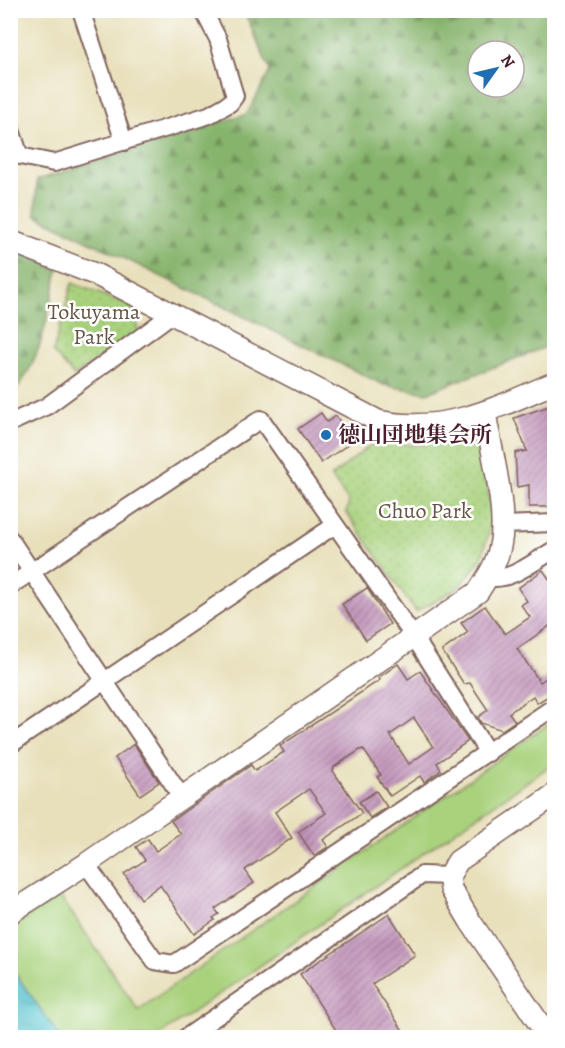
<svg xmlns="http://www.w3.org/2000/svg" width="565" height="1048" font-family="Alegreya,'Noto Serif JP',serif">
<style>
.green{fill:#a9d27d;stroke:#7a7854;stroke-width:1.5}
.forest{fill:url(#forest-firs);stroke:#686a4c;stroke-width:1.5;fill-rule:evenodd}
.park{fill:url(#park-dots);stroke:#7a7854;stroke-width:1.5}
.water{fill:url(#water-ripples);stroke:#50727d;stroke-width:1.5}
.building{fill:url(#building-hatch);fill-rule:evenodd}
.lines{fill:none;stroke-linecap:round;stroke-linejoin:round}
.minor-casing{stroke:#81635d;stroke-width:20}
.tertiary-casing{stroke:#81635d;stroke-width:24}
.minor{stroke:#fff;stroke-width:16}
.tertiary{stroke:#fff;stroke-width:21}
.poi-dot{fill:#1f6fb2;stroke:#fff;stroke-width:2}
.labels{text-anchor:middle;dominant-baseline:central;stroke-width:5;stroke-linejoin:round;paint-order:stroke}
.park-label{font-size:22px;fill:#654;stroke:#fff}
.poi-label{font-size:22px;font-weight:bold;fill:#4a1f2b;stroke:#fff;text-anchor:start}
</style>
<defs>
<pattern id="forest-firs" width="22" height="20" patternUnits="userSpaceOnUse" patternTransform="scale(1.5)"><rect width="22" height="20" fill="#86b46c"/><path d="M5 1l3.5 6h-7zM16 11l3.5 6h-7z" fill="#709259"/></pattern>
<pattern id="park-dots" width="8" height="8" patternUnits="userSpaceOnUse" patternTransform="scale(1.5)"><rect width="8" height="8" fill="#a9d27d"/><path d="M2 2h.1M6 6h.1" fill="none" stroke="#93b46c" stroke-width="1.8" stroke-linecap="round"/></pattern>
<pattern id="water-ripples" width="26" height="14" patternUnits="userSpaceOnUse" patternTransform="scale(1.5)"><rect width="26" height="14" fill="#57c4cf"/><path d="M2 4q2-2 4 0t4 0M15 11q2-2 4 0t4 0" fill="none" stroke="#4a9fa8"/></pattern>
<pattern id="building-hatch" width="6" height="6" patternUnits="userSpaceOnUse" patternTransform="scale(1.5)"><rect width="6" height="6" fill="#c194ba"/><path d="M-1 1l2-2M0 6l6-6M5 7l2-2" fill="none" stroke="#9f7897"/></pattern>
</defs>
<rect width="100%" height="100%" fill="#fff"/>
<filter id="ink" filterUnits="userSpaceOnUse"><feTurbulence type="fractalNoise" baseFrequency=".0167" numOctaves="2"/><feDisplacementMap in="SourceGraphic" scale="12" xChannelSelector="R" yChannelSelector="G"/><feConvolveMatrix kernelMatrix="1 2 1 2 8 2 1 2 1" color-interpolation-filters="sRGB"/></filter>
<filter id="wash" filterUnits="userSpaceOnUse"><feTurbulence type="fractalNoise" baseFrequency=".008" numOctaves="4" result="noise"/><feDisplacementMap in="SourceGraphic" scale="24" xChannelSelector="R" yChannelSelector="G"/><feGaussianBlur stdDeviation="1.35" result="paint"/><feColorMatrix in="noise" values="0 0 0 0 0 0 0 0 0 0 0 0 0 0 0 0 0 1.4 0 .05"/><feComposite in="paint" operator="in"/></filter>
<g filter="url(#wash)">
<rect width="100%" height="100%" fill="#e8e0bb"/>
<polygon class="green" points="554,720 554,763 157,1037 11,1038 11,927 60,896 138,1010"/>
<g class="forest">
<path d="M244,11H554V344L427,393L384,385L35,215L37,180L247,114L270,71ZM478,51H514V87H478Z"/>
<path d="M11,247L58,270C47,316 43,360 11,396Z"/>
</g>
<g class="park">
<polygon points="72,283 137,308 138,333 74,376 53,352"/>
<polygon points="461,436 482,447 492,522 481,560 458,588 416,612 346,512 349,502 331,477 377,440 413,445"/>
</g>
<polygon class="water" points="15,973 60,1037 11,1037 11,975"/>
<g id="blocks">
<g class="building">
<polygon points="555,404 555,507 529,507 529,485 517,487 515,453 527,451 514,418"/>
<polygon points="321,413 327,422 336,416 353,441 321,463 298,429"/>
<polygon points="543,570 555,587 555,622 517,649 540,682 555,672 555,692 537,703 533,696 509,713 515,721 502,730 481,723 478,717 488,710 470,683 464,684 442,651 468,632 461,623 485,606 505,634 530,617 521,605 527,601 518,588"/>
<polygon points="367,588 390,624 366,640 342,604"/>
<path d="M398,664L408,679L420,671L468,741L437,763L441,770L424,782L420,776L390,796L377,777L381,775L363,749L360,750L334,767L333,771L362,813L323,840L328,847L314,856L298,832L326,813L309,789L275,812L292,838L245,870L254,883L215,909L219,914L213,918L215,920L194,934L160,885L141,899L124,874L145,860L136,847L148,839L156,851L181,834L171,821L251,765L255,771L284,752L280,746L380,680L378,678ZM414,718L433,747L409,764L390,735Z"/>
<polygon points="134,744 159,782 140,795 115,758"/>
<polygon points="376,791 387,807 370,818 359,802"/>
<polygon points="389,914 415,955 372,984 404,1032 396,1038 341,1038 300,974"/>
</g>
</g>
</g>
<g filter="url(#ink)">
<use href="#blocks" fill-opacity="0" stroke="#81635d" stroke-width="1.5"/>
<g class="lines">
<g class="minor-casing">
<g id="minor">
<polyline points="81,10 124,142"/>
<polyline points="10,127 20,156 54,163 209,115 230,103 235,96 218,39 203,10"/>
<polyline points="10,423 47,406 172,314"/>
<polyline points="503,525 554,523"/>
<polyline points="10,539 181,796"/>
<path d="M488,577C509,583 536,560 554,550"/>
<polyline points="10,586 261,419 414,637 488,753"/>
<polyline points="10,745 335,525"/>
<polyline points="86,864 155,961 174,964 554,707"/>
<polyline points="185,1038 422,875 449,876"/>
</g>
</g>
<g class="tertiary-casing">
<g id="tertiary">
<path d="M10,241L97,275L378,421C443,435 496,408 554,383"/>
<path d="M10,913L86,864L478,592C487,578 497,563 500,546C508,512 491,450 485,413"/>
<polyline points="549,1038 470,921 451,889 449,876 458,861 554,795"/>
</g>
</g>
<use href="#minor" class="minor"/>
<use href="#tertiary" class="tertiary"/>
</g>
</g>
<circle class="poi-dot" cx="326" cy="435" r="6"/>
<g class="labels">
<g class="park-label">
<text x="94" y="312">Tokuyama<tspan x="94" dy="25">Park</tspan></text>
<text x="425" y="511">Chuo Park</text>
</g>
<g class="poi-label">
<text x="338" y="435">徳山団地集会所</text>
</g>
</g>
<rect width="565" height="1048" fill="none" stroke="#fff" stroke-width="36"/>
<g transform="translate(496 69) rotate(56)"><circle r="28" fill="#ffffff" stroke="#b7a5aa" stroke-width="1.5"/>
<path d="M0-4.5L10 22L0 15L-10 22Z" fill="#1f6fb2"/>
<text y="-9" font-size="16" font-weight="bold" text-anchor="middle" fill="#4a1f2b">N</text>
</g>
</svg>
